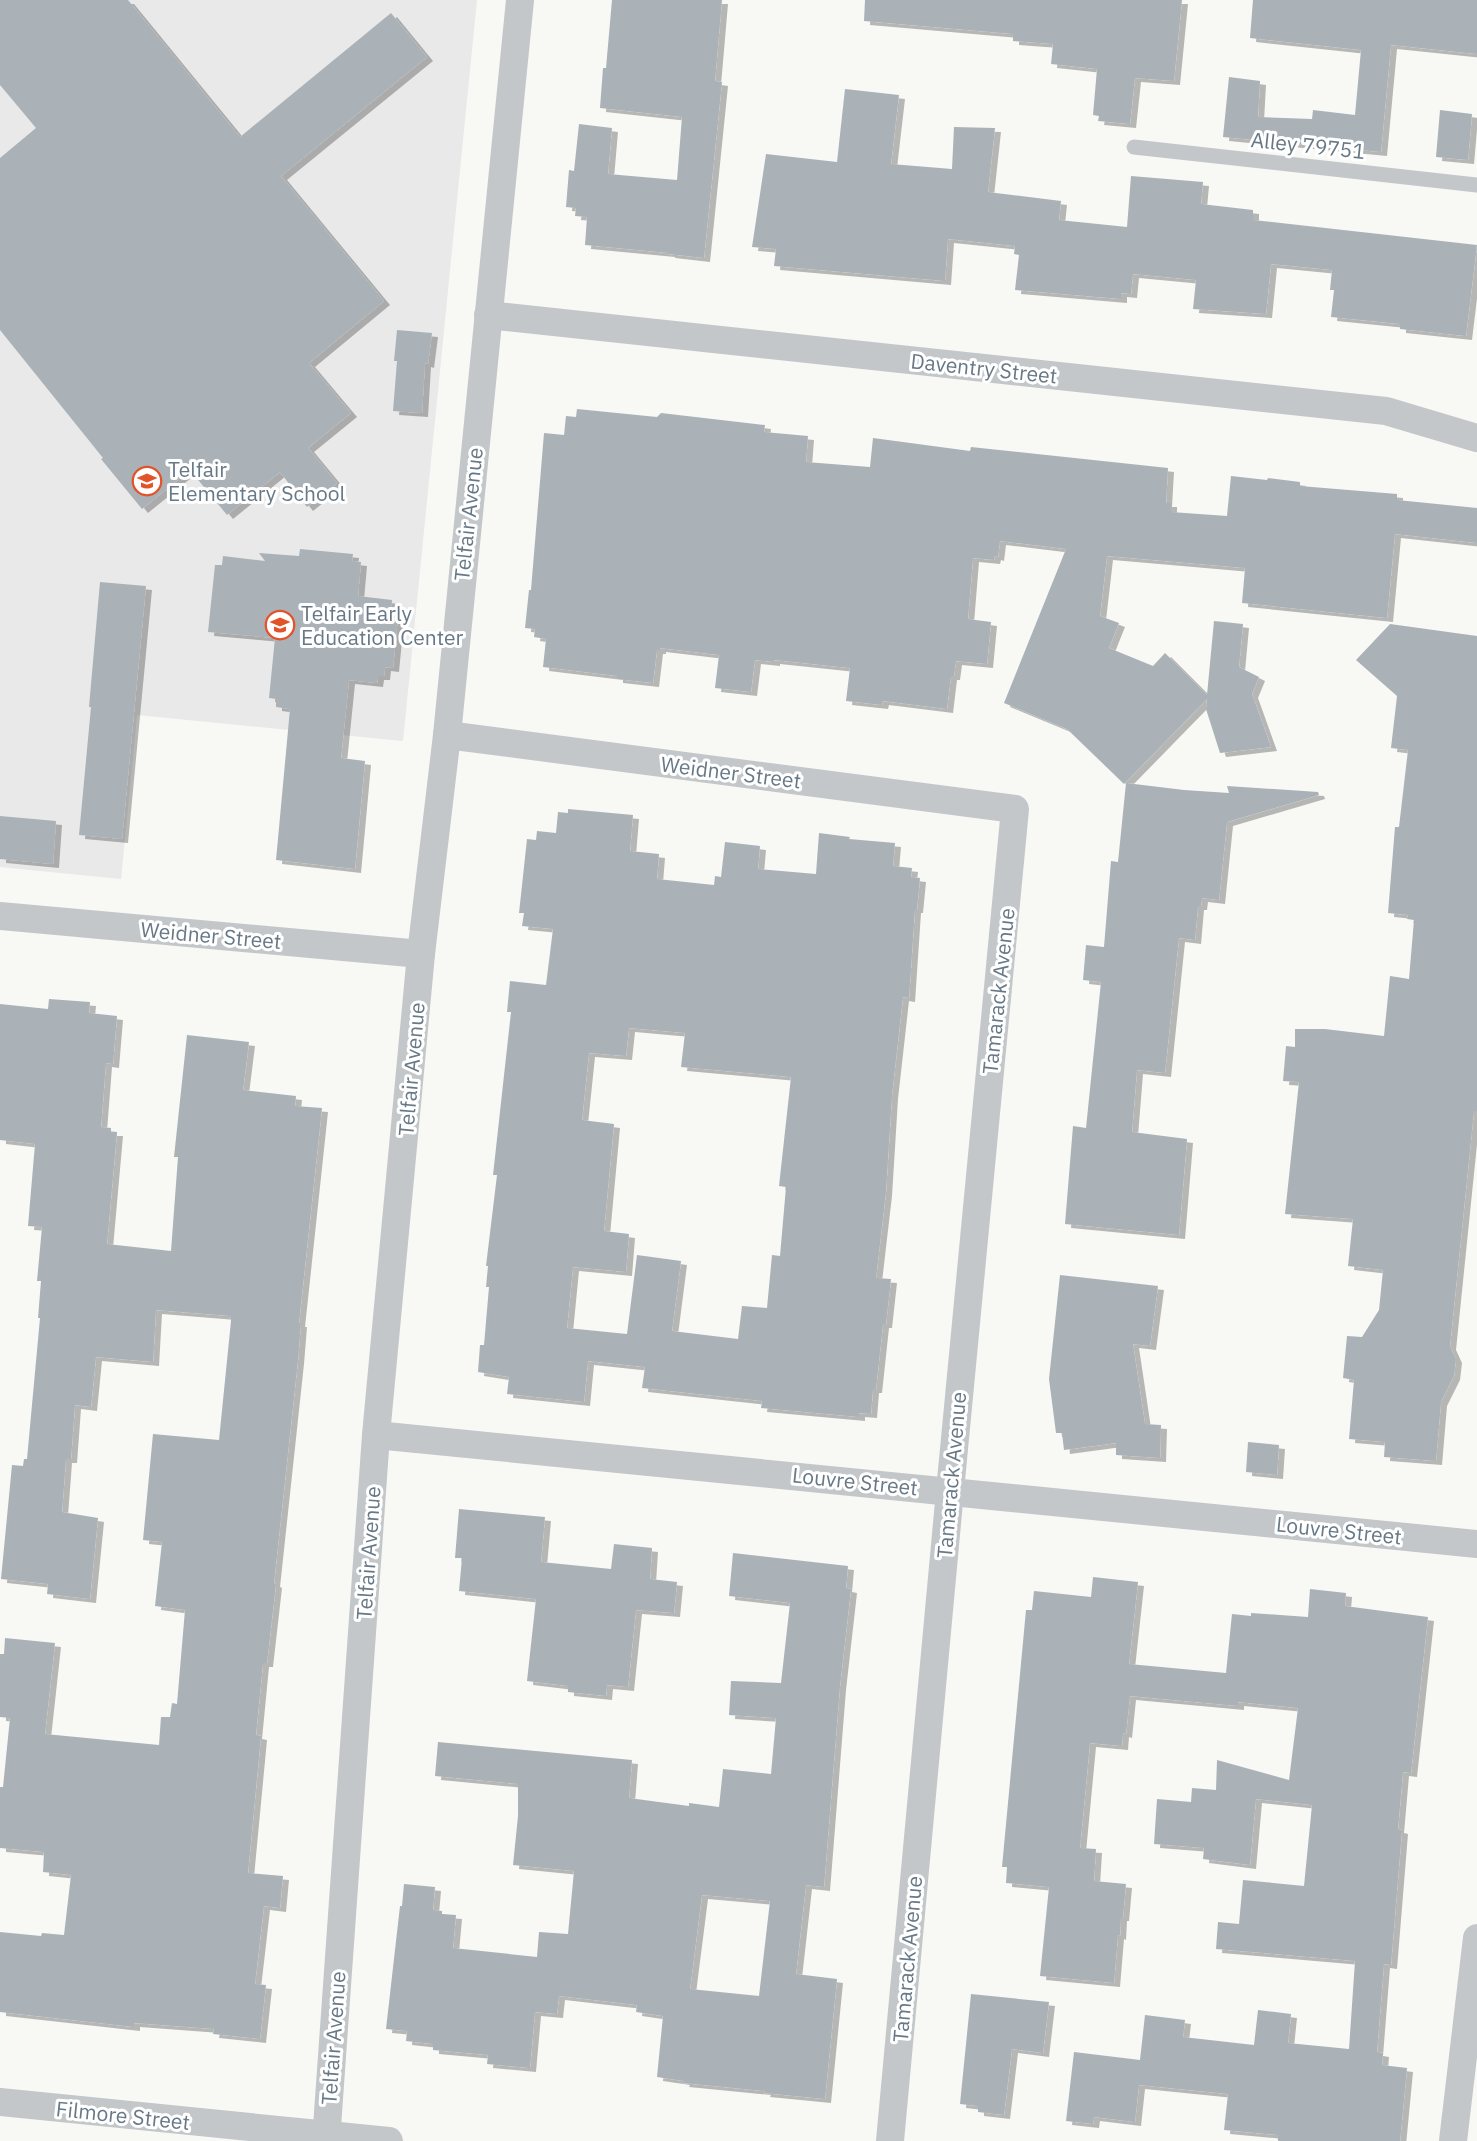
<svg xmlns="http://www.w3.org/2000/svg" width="1477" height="2141" font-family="'IBM Plex Sans',sans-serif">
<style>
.built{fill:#e8e9e8}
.building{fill:#aab2b8;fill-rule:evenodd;filter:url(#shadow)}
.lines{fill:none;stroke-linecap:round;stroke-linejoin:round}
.service{stroke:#c3c7ca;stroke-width:15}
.minor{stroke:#c3c7ca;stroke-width:28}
.labels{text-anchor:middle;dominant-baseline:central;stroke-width:6;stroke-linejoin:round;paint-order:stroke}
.street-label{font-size:21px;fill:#677886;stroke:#fff}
.poi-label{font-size:21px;fill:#677886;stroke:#fff;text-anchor:start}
</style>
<defs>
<filter id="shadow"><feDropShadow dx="6" dy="4" stdDeviation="0" flood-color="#0004"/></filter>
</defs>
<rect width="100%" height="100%" fill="#f8f8f5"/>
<polygon class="built" points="0,0 477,0 403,741 137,715 121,879 0,867"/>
<g class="building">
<polygon points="0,0 128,0 240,137 391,13 427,57 281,176 384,301 309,363 351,413 308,448 337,483 307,507 280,472 227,515 190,470 142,509 101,459 103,458 0,330 0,158 36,128 0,85"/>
<polygon points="612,0 722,0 715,81 722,82 704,258 669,254 669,253 585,245 587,217 575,216 576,208 566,207 569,170 574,171 579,124 612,128 608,174 677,180 682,117 600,108 603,68 606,68"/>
<polygon points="865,0 1182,0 1174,81 1135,78 1130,124 1098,121 1099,116 1093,115 1097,69 1051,64 1053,44 1013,41 1013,34 864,21"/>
<polygon points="1253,0 1477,0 1477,54 1391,45 1381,152 1223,137 1229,77 1260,81 1258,117 1312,119 1313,110 1355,115 1361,50 1250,38"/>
<polygon points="845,89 899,95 891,164 952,169 954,127 995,128 988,192 1061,201 1059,220 1127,227 1131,176 1203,182 1201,204 1253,210 1253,220 1477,245 1466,336 1400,329 1400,324 1331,317 1334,290 1330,290 1332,270 1271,264 1266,314 1193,309 1196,280 1133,274 1131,294 1121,293 1121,299 1015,290 1019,255 1014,254 1015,246 948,239 945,281 774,266 776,249 752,247 766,154 837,162"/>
<polygon points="1440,110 1472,114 1468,160 1436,157"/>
<polygon points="397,330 432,333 428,364 425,363 422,413 393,411 397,361 394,361"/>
<polygon points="577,409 657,417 661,413 765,425 764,432 808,436 806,462 870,467 873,438 970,451 971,447 1168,468 1166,503 1171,503 1171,512 1227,516 1231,476 1267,480 1268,478 1300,482 1300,486 1397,494 1397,500 1477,508 1477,543 1395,534 1387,618 1242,603 1245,568 1107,556 1100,616 1119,623 1109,648 1153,666 1165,653 1207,695 1214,621 1243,624 1239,667 1259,677 1252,694 1271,747 1220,753 1206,709 1207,699 1124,784 1067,729 1004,703 1066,549 1000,541 998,557 995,556 994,560 973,558 968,619 991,622 987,664 956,661 954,676 951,676 947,709 883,701 882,705 846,701 850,668 774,660 774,662 755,660 751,692 715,688 719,655 660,648 660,650 657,650 653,683 617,679 617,676 543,667 546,639 534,637 535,629 525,628 529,590 531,590 544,433 564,435 566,416 576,417"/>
<polygon points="300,549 353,554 352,561 361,562 358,596 392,600 391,615 398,616 393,668 385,667 384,676 378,676 377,683 349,680 341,758 365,761 355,869 276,860 290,709 276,707 276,699 269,698 275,638 208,632 215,565 222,565 223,556 265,561 259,553 299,556"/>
<polygon points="100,582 146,586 122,839 79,835 91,707 89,707"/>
<polygon points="1390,624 1477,636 1477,1111 1474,1111 1450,1346 1456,1359 1454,1376 1441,1402 1436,1461 1384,1457 1385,1442 1349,1439 1354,1380 1343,1378 1347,1336 1362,1337 1379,1310 1383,1270 1348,1266 1353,1219 1285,1214 1299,1082 1283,1081 1286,1046 1295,1047 1295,1029 1325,1029 1384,1036 1390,976 1409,979 1414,920 1407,919 1408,915 1388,913 1395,827 1399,827 1408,750 1391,748 1397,696 1356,660"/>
<polygon points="1126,783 1184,790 1229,793 1227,786 1318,792 1319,795 1227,822 1219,900 1202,898 1201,906 1198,906 1195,940 1179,938 1165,1073 1137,1070 1132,1132 1187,1139 1179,1235 1065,1224 1073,1126 1086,1128 1101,982 1083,980 1086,945 1104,947 1111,861 1118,862"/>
<path d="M568,809L633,815L630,851L659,854L657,879L714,885L715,876L721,877L725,842L760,846L758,869L816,874L819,833L850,837L849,839L895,843L893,866L912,868L911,877L920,878L917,909H915L909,998L903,997L892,1095L886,1192L876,1278L891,1279L886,1324H883L876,1389H873L871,1414L859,1413V1417L761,1408L762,1401L642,1388L645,1367L588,1361L584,1402L507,1394L509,1377L478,1372L480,1345H484L489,1287H486L488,1266H486L497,1175H493L511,1012H507L510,981L546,985L553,929L522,926L524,913H519L527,839L536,840L537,831L556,833L558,812L568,813ZM629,1028L685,1033L681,1067L791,1077L779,1186L786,1187L780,1256L772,1255L767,1308L742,1306L738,1339L672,1331L681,1261L637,1255L627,1334L567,1328L573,1267L626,1272L629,1234L604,1231L614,1124L582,1120L589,1053L626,1056Z"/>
<polygon points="0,816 56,821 53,864 0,859"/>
<polygon points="49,999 90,1002 89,1013 117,1016 113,1064 106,1063 101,1127 111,1128 111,1132 117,1132 107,1244 171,1251 178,1157 174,1157 187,1035 249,1042 243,1090 296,1096 295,1106 322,1108 299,1323 301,1323 298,1360 274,1583 276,1584 267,1663 263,1663 256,1735 261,1736 248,1873 283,1876 280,1908 264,1906 255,1984 266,1985 260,2039 213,2034 214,2029 134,2023 134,2027 0,2012 0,1932 41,1936 42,1933 64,1935 71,1875 43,1872 44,1852 0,1848 0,1787 3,1787 10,1718 0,1717 0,1654 4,1654 5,1638 55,1643 45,1734 159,1745 161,1717 170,1717 172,1703 177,1704 185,1610 155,1606 162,1542 143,1540 153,1434 219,1440 231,1321 230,1316 156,1310 153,1362 96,1357 91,1407 75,1405 71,1459 66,1459 62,1512 98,1518 90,1599 47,1594 48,1584 1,1579 12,1465 23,1466 24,1459 27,1459 40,1318 38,1318 41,1281 37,1281 42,1227 28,1226 35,1144 0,1140 0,1004 48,1009"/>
<polygon points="1060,1275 1158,1286 1150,1346 1133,1344 1145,1424 1161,1425 1160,1458 1116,1455 1116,1443 1064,1450 1062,1433 1056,1433 1049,1379"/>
<polygon points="1248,1442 1279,1445 1277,1475 1246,1472"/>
<polygon points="459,1509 545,1517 541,1562 611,1569 614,1544 652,1548 650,1579 677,1582 674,1613 636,1610 628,1687 607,1685 606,1696 568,1692 568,1686 527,1681 536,1599 459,1591 462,1558 455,1558"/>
<path d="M733,1553L848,1566L846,1588L851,1589L840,1686L824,1887L806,1885L796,1974L837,1979L825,2099L764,2093L765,2091L683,2083L684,2081L657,2077L663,2016L636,2012L637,2005L559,1996L557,2014L535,2012L530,2068L487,2064L488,2055L433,2050V2044L406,2041L407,2031L386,2029L400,1906H402L404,1884L435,1887L433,1910L442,1911V1914L456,1915L453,1948L537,1957L539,1932L568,1934L574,1871L513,1865L518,1816V1784L435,1776L438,1742L632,1760L629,1798L689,1806V1803L719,1807L723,1769L771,1774L776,1718L729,1715L731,1681L781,1683L790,1603L729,1596ZM702,1895L770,1901L759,1996L690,1989Z"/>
<polygon points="1093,1577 1138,1582 1129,1664 1226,1673 1232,1614 1251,1616 1251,1613 1308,1617 1310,1589 1346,1593 1345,1606 1428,1617 1411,1773 1403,1772 1398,1829 1402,1830 1391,1965 1384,1964 1377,2052 1383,2053 1382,2065 1407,2068 1400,2141 1278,2141 1278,2135 1224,2130 1228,2094 1139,2085 1135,2122 1094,2117 1093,2124 1066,2121 1074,2052 1140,2060 1145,2015 1185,2020 1183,2037 1254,2045 1258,2010 1291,2014 1288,2043 1349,2049 1355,1961 1216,1949 1218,1922 1239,1924 1243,1880 1304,1886 1312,1805 1256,1799 1250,1865 1203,1859 1204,1848 1154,1844 1157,1799 1191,1802 1192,1788 1216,1790 1217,1760 1289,1780 1298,1708 1238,1702 1238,1706 1130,1696 1126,1734 1123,1733 1122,1746 1090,1743 1080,1848 1096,1849 1094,1881 1126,1884 1123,1917 1121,1917 1120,1936 1118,1935 1114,1983 1040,1976 1049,1887 1006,1883 1007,1867 1002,1867 1026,1610 1032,1610 1034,1591 1091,1597"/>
<polygon points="971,1994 1049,2002 1043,2053 1012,2049 1004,2115 978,2112 978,2106 960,2104"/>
</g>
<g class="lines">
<polyline class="service" points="1134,147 1477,185"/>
<g class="minor">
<polyline points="488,315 1386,411 1477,438"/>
<polyline points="447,735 1015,809 950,1491 890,2141"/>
<polyline points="0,916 421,954"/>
<polyline points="376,1435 1477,1544"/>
<polyline points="0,2102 389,2141"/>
<polyline points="326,2141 376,1435 421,954 447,735 520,0"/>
<polyline points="1453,2141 1477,1938"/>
</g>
</g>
<defs>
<g id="school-ring" transform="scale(1.5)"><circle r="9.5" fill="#fff" stroke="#e35329" stroke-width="1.5"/><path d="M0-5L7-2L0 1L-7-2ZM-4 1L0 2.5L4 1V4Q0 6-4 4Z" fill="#e35329"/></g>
</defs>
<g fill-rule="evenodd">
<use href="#school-ring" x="147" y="481"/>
<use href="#school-ring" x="280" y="625"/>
</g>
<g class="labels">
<g class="street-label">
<text transform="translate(1308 145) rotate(6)">Alley 79751</text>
<text transform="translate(984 368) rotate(6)">Daventry Street</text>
<text transform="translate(468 514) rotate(-84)">Telfair Avenue</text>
<text transform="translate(731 772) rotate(7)">Weidner Street</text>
<text transform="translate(211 935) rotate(5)">Weidner Street</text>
<text transform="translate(998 991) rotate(-84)">Tamarack Avenue</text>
<text transform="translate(411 1069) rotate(-85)">Telfair Avenue</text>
<text transform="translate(951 1475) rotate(-85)">Tamarack Avenue</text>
<text transform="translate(855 1481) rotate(6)">Louvre Street</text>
<text transform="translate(1339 1530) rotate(6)">Louvre Street</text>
<text transform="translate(368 1553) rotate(-86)">Telfair Avenue</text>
<text transform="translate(907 1959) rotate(-85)">Tamarack Avenue</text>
<text transform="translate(333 2038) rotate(-86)">Telfair Avenue</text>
<text transform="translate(123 2115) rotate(6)">Filmore Street</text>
</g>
<g class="poi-label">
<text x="168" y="469">Telfair<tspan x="168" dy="24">Elementary School</tspan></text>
<text x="301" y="613">Telfair Early<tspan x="301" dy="24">Education Center</tspan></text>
</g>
</g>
</svg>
